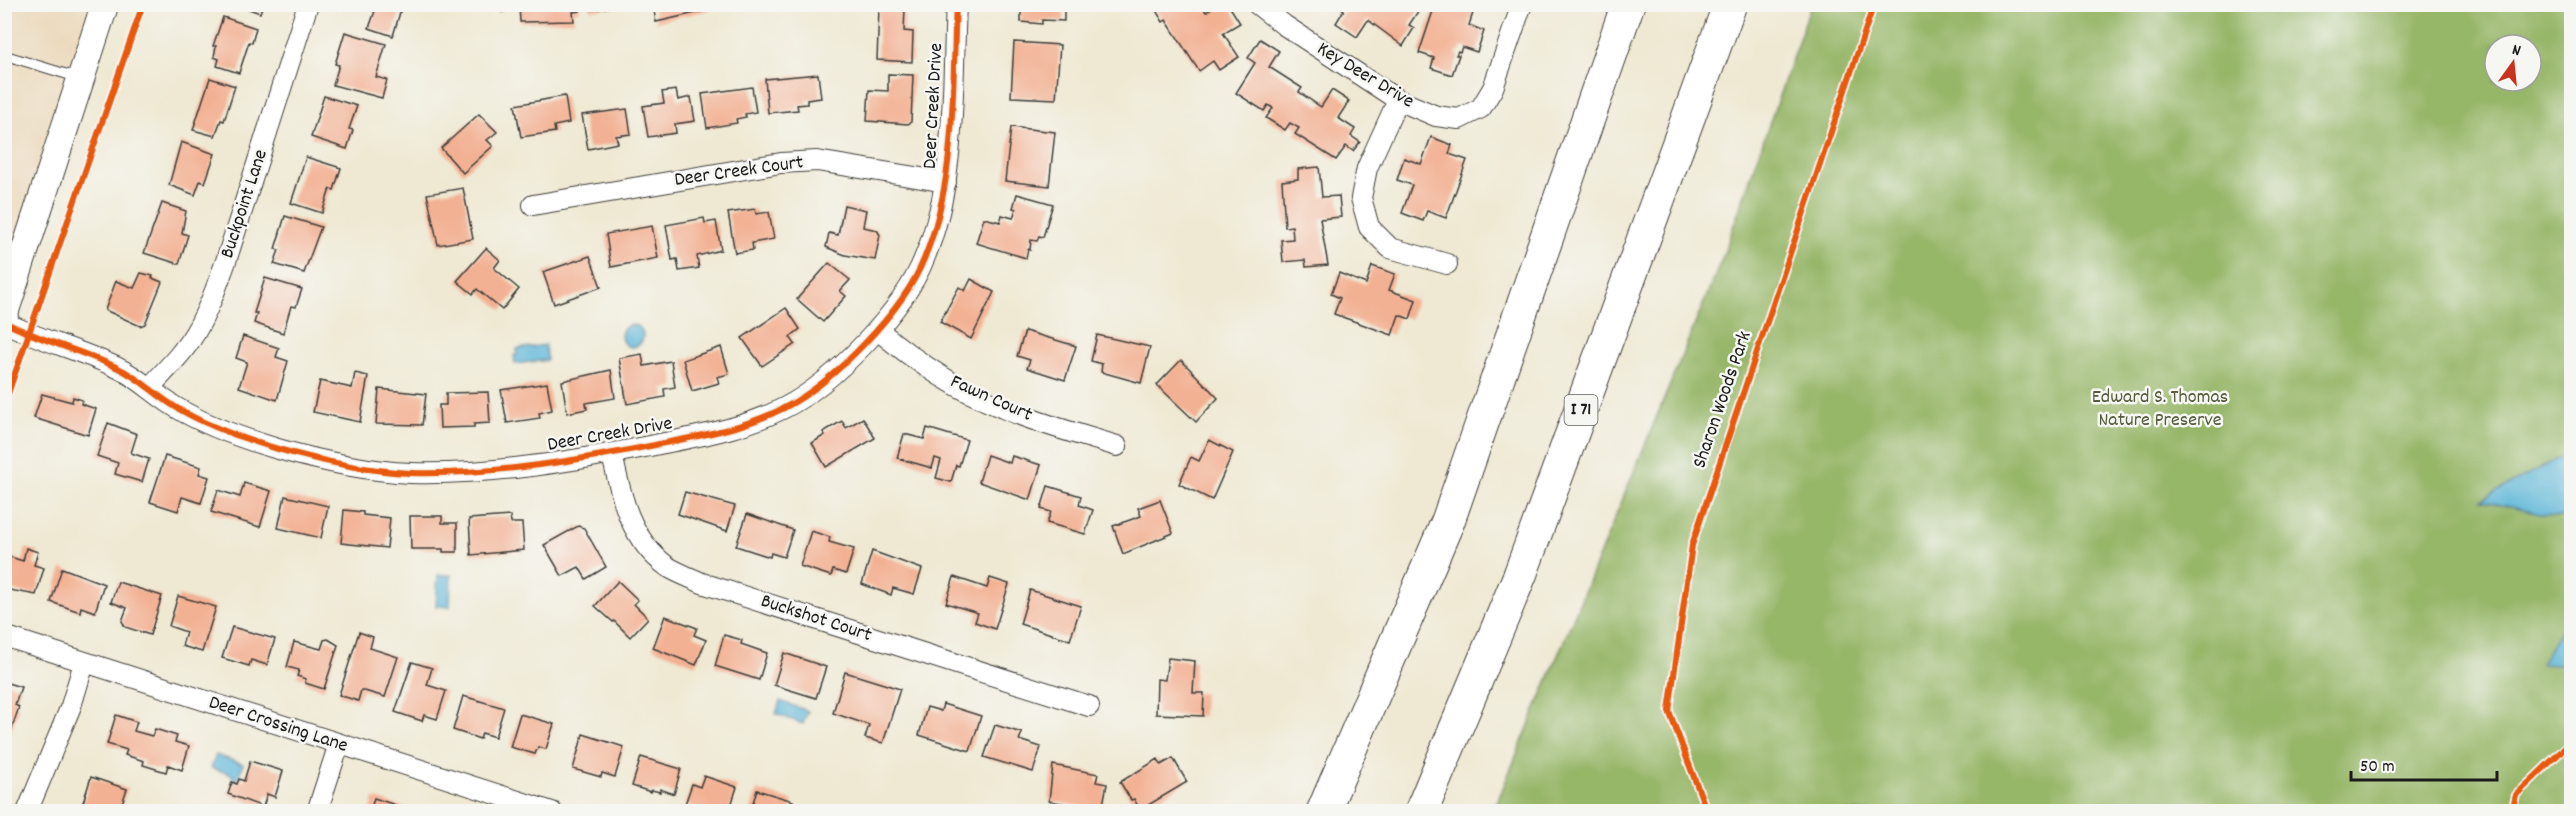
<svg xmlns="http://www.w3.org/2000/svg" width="2576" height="816" font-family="Dekko,sans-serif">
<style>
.built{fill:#ebd8ba}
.forest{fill:#96b668;stroke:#596942;stroke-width:1.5;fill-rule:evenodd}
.water{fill:#59b4d7;stroke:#3a687a;stroke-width:1.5}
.building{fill:#f3b193}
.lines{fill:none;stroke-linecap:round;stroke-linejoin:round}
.lane-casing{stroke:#3c3b37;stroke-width:11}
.street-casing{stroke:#3c3b37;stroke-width:22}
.secondary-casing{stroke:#3c3b37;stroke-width:29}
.highway-casing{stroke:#3c3b37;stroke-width:35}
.lane{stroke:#fff;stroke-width:9}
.street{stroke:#fff;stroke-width:20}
.secondary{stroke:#fff;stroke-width:27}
.highway{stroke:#fff;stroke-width:33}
.cycleway-casing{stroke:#f6f6f2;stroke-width:10}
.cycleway{stroke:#e8590c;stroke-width:6}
.labels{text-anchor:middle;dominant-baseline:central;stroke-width:5;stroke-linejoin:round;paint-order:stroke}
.shield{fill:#f6f6f2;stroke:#5d5d5c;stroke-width:1.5}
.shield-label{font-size:18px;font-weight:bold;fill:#1c1c1c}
.street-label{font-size:20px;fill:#1c1c1c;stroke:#f6f6f2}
.park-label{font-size:20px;fill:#545c3c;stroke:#f6f6f2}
</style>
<rect width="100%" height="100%" fill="#f6f6f2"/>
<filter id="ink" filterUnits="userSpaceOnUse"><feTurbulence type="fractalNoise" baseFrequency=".0167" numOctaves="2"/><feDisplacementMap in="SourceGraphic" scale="12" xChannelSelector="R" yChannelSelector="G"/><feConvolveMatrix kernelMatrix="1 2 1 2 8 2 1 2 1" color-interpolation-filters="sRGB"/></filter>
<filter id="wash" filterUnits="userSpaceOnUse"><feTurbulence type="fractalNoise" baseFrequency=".008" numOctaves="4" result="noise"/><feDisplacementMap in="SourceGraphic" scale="24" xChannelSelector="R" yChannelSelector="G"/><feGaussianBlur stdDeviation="1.35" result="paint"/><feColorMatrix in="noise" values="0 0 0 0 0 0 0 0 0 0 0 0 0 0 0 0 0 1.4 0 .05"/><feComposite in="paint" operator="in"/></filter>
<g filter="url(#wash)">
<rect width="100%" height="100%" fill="#efe9d3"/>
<polygon class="built" points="5,5 105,5 5,315"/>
<path class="forest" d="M1811,5H2571V811L1493,812L1722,259ZM2495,45H2531V81H2495Z"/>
<g class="water">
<circle cx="632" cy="336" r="11"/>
<polygon points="545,345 547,360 515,364 514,355 517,355 517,349"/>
<polygon points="2571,456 2571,517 2544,515 2481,500 2560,458"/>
<polygon points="438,575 451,575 450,607 436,606"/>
<polygon points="2571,612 2571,659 2557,665 2540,664"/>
<polygon points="780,701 808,711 803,724 776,714"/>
<polygon points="216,755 243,764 237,781 232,779 233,775 211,768"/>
</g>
<g id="blocks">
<g class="building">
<polygon points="235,4 263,4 260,13"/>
<polygon points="356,4 389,4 401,9 393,36 369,28 375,11"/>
<polygon points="479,4 504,4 502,12"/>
<polygon points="519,4 580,4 580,11 573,12 574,21 520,22"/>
<polygon points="590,4 618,4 618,6 591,10"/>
<polygon points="653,4 708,4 709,10 656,22"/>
<polygon points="1003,4 1064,5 1064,21 1042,20 1042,24 1021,22 1021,10 1003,9"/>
<polygon points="1152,4 1201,4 1206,12 1218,4 1228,4 1240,23 1223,33 1239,57 1219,70 1213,61 1199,71 1166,20 1163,22"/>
<polygon points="1336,4 1417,4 1421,7 1409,25 1414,28 1403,46 1368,20 1357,37 1336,23 1344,10"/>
<polygon points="1438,4 1476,4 1469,25 1484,31 1477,52 1462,47 1460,52 1458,51 1456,55 1459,55 1452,75 1431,68 1434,58 1419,53 1434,8 1437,9"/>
<polygon points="879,8 905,8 904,31 913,32 912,62 877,60"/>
<polygon points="223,17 256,28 252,43 249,42 239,73 217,66 219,59 214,57 216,46 213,46"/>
<polygon points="345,32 386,44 376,77 387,80 382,98 333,85 339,65 335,64"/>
<polygon points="1260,39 1279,51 1269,67 1302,88 1299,92 1321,107 1332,90 1349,101 1338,118 1355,129 1351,136 1360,142 1353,151 1346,146 1336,160 1295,134 1299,128 1290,123 1285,130 1266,118 1273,108 1268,105 1264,111 1236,93 1255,63 1248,58"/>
<polygon points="1014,42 1060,45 1056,99 1011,97"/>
<polygon points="818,74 821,98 807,100 807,104 797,105 798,110 768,113 765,79"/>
<polygon points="888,74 913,75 911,122 908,124 867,121 869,90 888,91"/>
<polygon points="210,78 235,86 224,121 221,120 215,136 193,130"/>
<polygon points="752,87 756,112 745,114 746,117 736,119 737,123 707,128 702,94"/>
<polygon points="676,90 678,100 691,97 695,121 675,124 676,133 648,137 643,106 664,103 662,92"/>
<polygon points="324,96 357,106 349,129 353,130 347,149 311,137"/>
<polygon points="565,96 569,123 554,126 555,132 521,137 515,105"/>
<polygon points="627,109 631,134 616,136 618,143 588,149 582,115"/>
<polygon points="479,114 497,132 487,140 493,146 463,173 441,148"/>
<polygon points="1011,127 1055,132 1049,186 1005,181"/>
<polygon points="1431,137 1452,145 1449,154 1467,160 1446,218 1427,211 1423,221 1402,213 1412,185 1397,180 1404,158 1421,164"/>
<polygon points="181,142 215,154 205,183 200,181 195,195 169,185"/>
<polygon points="306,157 341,168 334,190 330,189 322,213 291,203"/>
<polygon points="1319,167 1322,197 1339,196 1341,217 1320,219 1328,265 1306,267 1305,260 1283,262 1281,240 1293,239 1292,226 1285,227 1282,181 1298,179 1298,169"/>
<polygon points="463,188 473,239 438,245 427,194"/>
<polygon points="1017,194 1053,204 1043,237 1039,236 1037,241 1031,240 1030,250 1028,249 1026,258 976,243 984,218 1000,222 1002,215 1013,218 1016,209 1013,208"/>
<polygon points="162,203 186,211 182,233 188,235 179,264 144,253"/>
<polygon points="844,205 866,210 863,227 877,230 880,235 875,260 845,255 826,247 829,233 838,235"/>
<polygon points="755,209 756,214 769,212 774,239 752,243 753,250 735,253 728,213"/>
<polygon points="285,216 321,227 304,273 274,264 279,250 275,249"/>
<polygon points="704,218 705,223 716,221 721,250 697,256 699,268 679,271 677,259 672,260 666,225"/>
<polygon points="652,226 658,258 611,267 606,234"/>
<polygon points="486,248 500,260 494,268 519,289 502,310 477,289 473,294 457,281"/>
<polygon points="590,256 601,287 554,304 543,272"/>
<polygon points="829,263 850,280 840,291 846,296 823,322 797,299"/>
<polygon points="1372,266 1395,274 1389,290 1416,300 1410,319 1399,315 1392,335 1334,314 1340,298 1331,294 1339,273 1366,284"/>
<polygon points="141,273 153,276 152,278 162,282 145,324 140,326 105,310 116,281 134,288"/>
<polygon points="265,278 302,289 296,307 291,306 283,333 254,323 257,313 254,313"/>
<polygon points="971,279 994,292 971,339 940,322 959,287 965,291"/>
<polygon points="786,308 800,329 790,337 795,344 762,366 742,338"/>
<polygon points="1025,331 1076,346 1065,380 1027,368 1030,360 1017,356"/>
<polygon points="1097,335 1150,347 1141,383 1101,372 1102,364 1091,361"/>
<polygon points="243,336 279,348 276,357 288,361 277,400 239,387 247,362 236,358"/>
<polygon points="721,347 729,374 717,377 719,383 692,391 683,360"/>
<polygon points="642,354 644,366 671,361 675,387 664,389 665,397 627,404 619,358"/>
<polygon points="1181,360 1218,398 1196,422 1157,385"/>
<polygon points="611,370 615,398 586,403 587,409 567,413 562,381"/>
<polygon points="355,373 368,376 360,422 313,412 320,381 352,388"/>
<polygon points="547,383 552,410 539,413 540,418 507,423 501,390"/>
<polygon points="379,389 426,394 422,425 376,424"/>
<polygon points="488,392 490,423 474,424 474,427 440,428 439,405 446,405 446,393"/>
<polygon points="42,394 72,402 73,397 82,400 81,404 96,409 88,435 34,418"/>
<polygon points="863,418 875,438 826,467 812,443 825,435 823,432 842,421 846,428"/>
<polygon points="108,423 137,434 131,453 149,459 142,482 115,474 118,463 97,456"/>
<polygon points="927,428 967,440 959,466 956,465 951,482 936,478 941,460 935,458 932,468 897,458 904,434 924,439"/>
<polygon points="1209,440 1233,452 1212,500 1179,484 1191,457 1199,461"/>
<polygon points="987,455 1010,463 1012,456 1041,465 1030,500 979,482"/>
<polygon points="165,456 201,467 199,474 209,477 201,503 182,497 178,511 150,502"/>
<polygon points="244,483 271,491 260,527 211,512 218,490 240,497"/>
<polygon points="1048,486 1081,496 1079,505 1093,510 1085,534 1047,523 1051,512 1041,509"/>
<polygon points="685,492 735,506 727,531 678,514"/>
<polygon points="285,496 328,506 321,538 278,528"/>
<polygon points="1160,500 1173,533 1123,554 1113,526 1141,516 1138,508"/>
<polygon points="344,510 363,512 363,515 390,518 387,548 341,543"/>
<polygon points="747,514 793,530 784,557 771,553 770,557 736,546"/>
<polygon points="410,516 442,516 442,523 457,523 457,552 443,552 443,549 411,549"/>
<polygon points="510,516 511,523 522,523 524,550 471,555 469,519"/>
<polygon points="578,526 584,528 606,567 586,579 579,567 562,576 544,545"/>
<polygon points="811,531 830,537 829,542 854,549 846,574 833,570 831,576 800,566"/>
<polygon points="26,548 38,552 34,565 44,568 36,595 4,589 4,555 23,561"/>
<polygon points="872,551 922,569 914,594 893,588 891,595 862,584"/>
<polygon points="62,568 104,584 95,612 81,607 80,612 51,602"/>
<polygon points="954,577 987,588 990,578 1009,584 995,629 975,622 978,613 946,603"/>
<polygon points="618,581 638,600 634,604 648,618 630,637 614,621 613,622 595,606"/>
<polygon points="118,582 162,596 150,635 125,627 122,621 127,608 111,602"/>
<polygon points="1030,590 1081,606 1070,640 1020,624"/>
<polygon points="178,596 216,607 202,652 182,646 186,632 169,626"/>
<polygon points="665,616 697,628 694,635 706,640 696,665 653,648"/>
<polygon points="232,627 275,639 267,665 251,660 249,666 222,658"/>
<polygon points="359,632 373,637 370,648 398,657 385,697 361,690 358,701 339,695"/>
<polygon points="724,635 742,640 741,644 767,653 759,680 715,666"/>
<polygon points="328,639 338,645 324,689 305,683 306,679 297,676 299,670 287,667 294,642 321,649 324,640"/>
<polygon points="784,653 826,667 816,698 774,685"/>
<polygon points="1168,658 1195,661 1193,693 1204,693 1203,716 1156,714 1157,679 1165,680"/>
<polygon points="412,662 432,668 427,685 446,691 437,719 424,715 422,721 395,712"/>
<polygon points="845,672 900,689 883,743 865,738 869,725 833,713"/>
<polygon points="4,682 21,687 15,705 19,707 8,740 4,739"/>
<polygon points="463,696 504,708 495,737 482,733 480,739 453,730"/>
<polygon points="943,704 981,716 970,751 919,735 927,707 941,711"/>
<polygon points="520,714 554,724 546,749 538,747 535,754 510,747"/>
<polygon points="116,715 137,722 134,731 152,736 155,729 177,736 175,742 189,746 182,770 168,765 166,772 143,765 144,761 125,755 127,750 107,744"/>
<polygon points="995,725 1022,733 1019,740 1041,747 1033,772 984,757"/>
<polygon points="583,734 624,747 615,777 602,773 601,777 573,769"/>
<polygon points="641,757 681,769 674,794 660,789 660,792 652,790 651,792 632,786"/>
<polygon points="1173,758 1187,782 1140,810 1134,799 1131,800 1120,782 1158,759 1161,765"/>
<polygon points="250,761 283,771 275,797 267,794 263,807 228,794 232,782 237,784 239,779 244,781"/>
<polygon points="1053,765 1098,774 1096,782 1107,784 1102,810 1049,801"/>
<polygon points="704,776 737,787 729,812 708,812 685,804 692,784 700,787"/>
<polygon points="91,777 127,789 120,809 118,808 116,812 80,812"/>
<polygon points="757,790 793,801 789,812 750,812"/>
<polygon points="374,798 414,811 414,812 370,812"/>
</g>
</g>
</g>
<g filter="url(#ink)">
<use href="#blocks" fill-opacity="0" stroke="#3c3b37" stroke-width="1.5"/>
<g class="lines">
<g class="lane-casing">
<polyline id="lane" points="4,55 79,78"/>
</g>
<g class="street-casing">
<g id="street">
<polyline points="1257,4 1284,25 1398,100 1436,116 1459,119 1481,108 1493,88 1522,4"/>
<polyline points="1398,100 1367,168 1361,198 1369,227 1390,248 1447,264"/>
<polyline points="533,205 781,163 817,161 946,182"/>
<path d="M4,322C41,341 81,350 118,368C140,378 156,396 177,408C207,426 244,439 278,449C320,461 367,471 411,473C492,475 575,461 655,445C699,436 743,429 784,408C833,383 904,310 924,259C957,180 952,89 956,4"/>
<path d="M878,330C916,362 956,389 1003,408C1039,424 1079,434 1117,446"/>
<path d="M150,387C166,370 183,353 195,333C208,311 217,286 226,261L308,4"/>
<path d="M612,454C621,497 630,540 668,567C678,573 691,578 702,583L1089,706"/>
<polyline points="4,636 552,812"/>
<polyline points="27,812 71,706 84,663"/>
<polyline points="317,812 339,744"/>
</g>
</g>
<g class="secondary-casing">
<polyline id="secondary" points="4,315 105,4"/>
</g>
<g class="highway-casing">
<g id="highway">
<polyline points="1323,812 1448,521 1628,4"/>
<polyline points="1421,812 1520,575 1730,4"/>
</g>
</g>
<use href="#lane" class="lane"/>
<use href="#street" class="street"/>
<use href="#secondary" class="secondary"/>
<use href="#highway" class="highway"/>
<g class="cycleway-casing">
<g id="cycleway">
<path d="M4,322C41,341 81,350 118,368C140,378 156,396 177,408C207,426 244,439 278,449C320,461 367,471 411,473C492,475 575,461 655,445C699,436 743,429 784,408C833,383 904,310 924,259C957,180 952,89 956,4"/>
<polyline points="4,405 143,4"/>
<polyline points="1707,812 1669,711 1692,545 1874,4"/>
<polyline points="2512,812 2516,795 2572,741"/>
</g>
</g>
<use href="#cycleway" class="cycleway"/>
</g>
</g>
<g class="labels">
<rect class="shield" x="1564.5" y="395" width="33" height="30" rx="4.5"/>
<g class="shield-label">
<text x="1581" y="410">I 71</text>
</g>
<g class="street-label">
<text transform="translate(1365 76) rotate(31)">Key Deer Drive</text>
<text transform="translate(934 106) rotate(-87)">Deer Creek Drive</text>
<text transform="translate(739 172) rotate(-8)">Deer Creek Court</text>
<text transform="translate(245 204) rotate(-72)">Buckpoint Lane</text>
<text transform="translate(991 399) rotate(24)">Fawn Court</text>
<text transform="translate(1723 400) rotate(-71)">Sharon Woods Park</text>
<text transform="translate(610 435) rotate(-10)">Deer Creek Drive</text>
<text transform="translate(816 619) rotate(18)">Buckshot Court</text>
<text transform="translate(278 725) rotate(18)">Deer Crossing Lane</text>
</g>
<g class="park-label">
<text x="2160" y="398">Edward S. Thomas<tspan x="2160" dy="23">Nature Preserve</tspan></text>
</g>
</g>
<rect width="2576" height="816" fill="none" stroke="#f6f6f2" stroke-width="24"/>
<g transform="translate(2513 63) rotate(15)"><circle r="28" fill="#f6f6f2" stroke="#9f9f9c" stroke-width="1.5"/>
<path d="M0-4.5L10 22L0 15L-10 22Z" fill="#c8321e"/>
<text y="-9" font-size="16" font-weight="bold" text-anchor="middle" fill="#1c1c1c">N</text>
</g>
<path d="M2351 771v9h146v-9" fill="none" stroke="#1c1c1c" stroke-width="3"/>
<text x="2360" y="771" font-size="18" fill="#1c1c1c" stroke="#f6f6f2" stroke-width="4.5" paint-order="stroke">50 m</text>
</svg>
